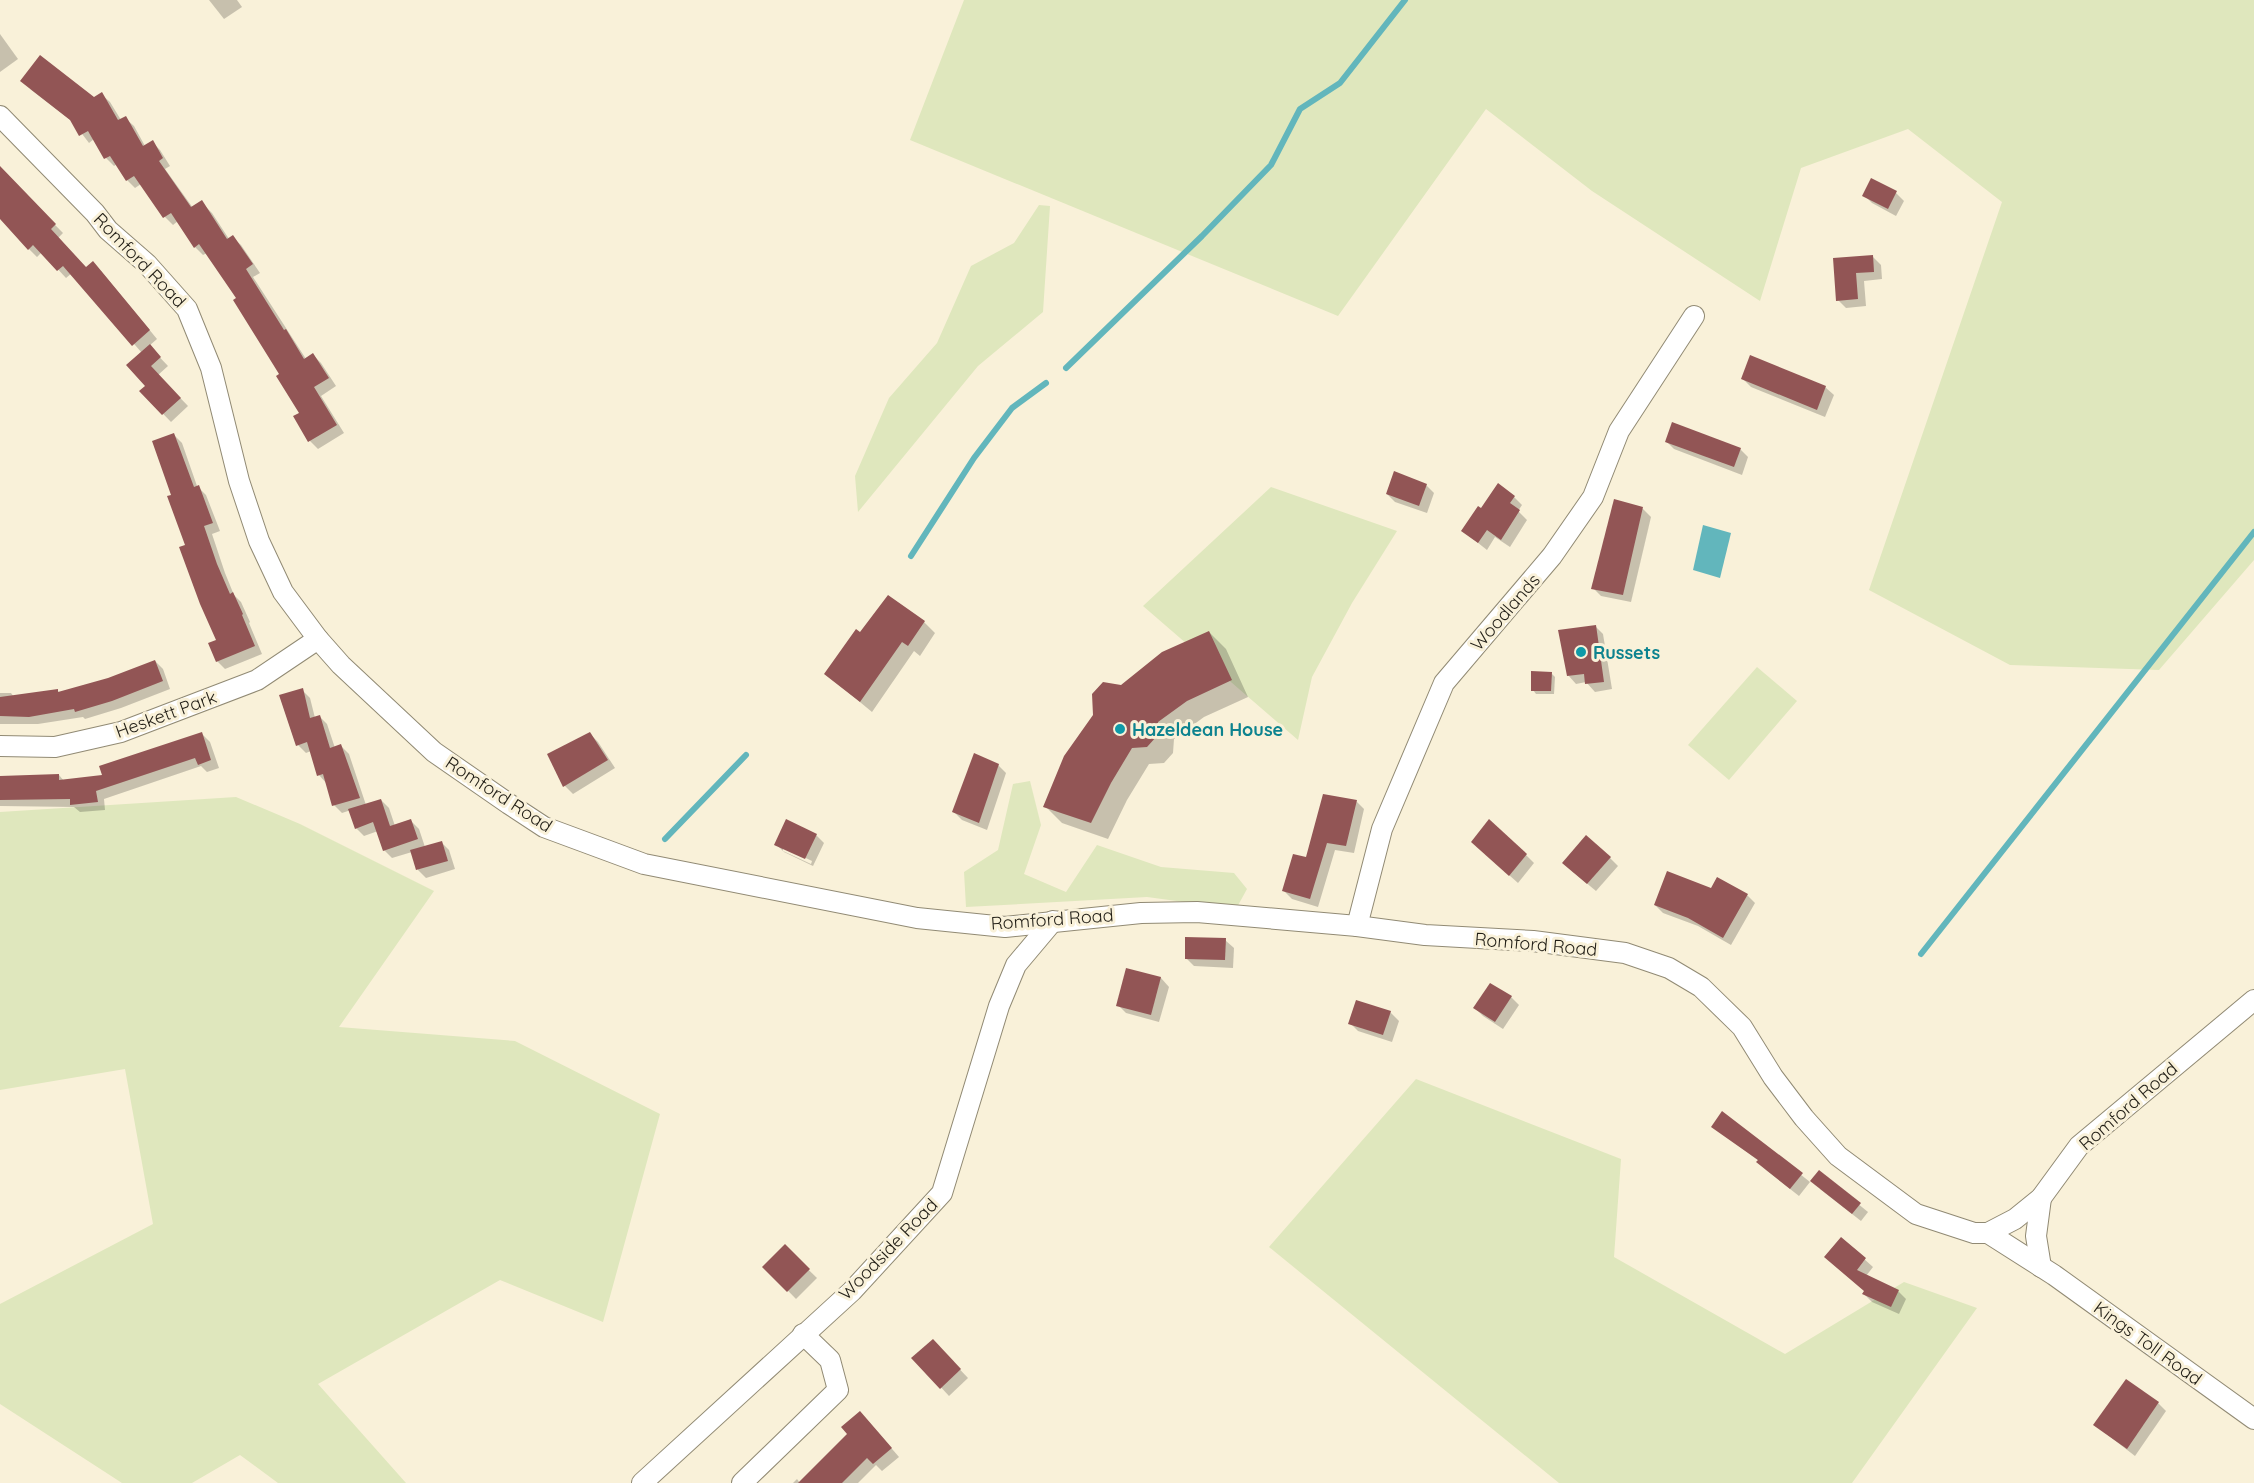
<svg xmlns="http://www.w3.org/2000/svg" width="2254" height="1483" font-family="Quicksand,sans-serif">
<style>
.green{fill:#dfe7bd}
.water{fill:#62b6bc}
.shadow{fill:#0003;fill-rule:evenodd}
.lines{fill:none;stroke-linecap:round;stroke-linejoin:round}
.stream{stroke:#62b6bc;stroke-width:6}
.building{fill:#925555}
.minor-casing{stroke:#918a74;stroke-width:22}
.minor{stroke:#fff;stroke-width:20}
.culture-dot{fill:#0f9aa8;stroke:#f9f1d9;stroke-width:2}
.labels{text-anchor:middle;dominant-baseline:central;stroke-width:6;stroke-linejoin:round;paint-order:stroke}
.street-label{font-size:18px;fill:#201d15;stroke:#f9f1d9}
.culture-label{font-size:18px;font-weight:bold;fill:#0d838f;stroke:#f9f1d9;text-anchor:start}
</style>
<rect width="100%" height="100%" fill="#f9f1d9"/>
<g class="green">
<polygon points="964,0 2254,0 2254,560 2159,670 2010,665 1869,590 2002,202 1908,129 1801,168 1760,301 1592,191 1486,109 1338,316 910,140"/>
<polygon points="1039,205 1050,206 1043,312 978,366 858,512 855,476 889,398 937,343 971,266 1014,243"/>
<polygon points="1271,487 1397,531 1352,603 1312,677 1298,740 1143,606"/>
<polygon points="1757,667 1797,701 1729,780 1688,745"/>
<polygon points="1030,781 1041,825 1024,874 1066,892 1097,845 1161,867 1234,873 1247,889 1236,909 1147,897 966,907 964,872 998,850 1013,784"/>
<polygon points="236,797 300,824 434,891 339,1027 515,1041 660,1114 603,1322 500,1280 318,1384 406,1483 278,1483 240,1455 192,1483 122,1483 0,1404 0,1304 153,1224 125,1069 0,1090 0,812"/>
<polygon points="1416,1079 1621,1159 1614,1257 1785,1354 1904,1282 1977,1308 1852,1483 1559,1483 1269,1247"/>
</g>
<polygon class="water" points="1703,525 1731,533 1720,578 1693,570"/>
<g class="shadow">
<polygon points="209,0 237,0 242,7 224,19"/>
<polygon points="0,34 18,59 0,72"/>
<polygon points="30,89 94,99 101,94 110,102 121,120 125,118 134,126 145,146 152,142 160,150 170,166 165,169 193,208 203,204 212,213 229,239 232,237 241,245 260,273 253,277 306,359 313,355 321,363 336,386 321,396 344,433 318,449 310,441 301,414 281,375 238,299 207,253 203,255 195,247 178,221 173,225 165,217 141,184 135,188 127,180 117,164 114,166 106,158 94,139 89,143 73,122"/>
<polygon points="0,169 63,233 58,238 86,269 101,271 157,339 149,346 168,366 158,375 188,406 171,422 141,391 147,386 142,353 72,273 66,278 42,252 37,257 29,249 0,209"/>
<polygon points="1896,193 1904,201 1896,216 1872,203 1864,195"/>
<polygon points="1873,257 1881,265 1882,279 1864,281 1866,306 1846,308 1838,300 1834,259"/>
<polygon points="1743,379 1825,387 1834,395 1825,417 1751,387"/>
<polygon points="174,435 182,443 197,486 206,495 220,531 212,534 225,573 234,595 241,602 250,622 249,623 262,654 225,669 217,661 218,641 187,546 173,496"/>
<polygon points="1666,441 1740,449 1748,457 1742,475 1674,449"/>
<polygon points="1426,485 1434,493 1427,513 1395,502 1387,494"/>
<polygon points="1514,497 1522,505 1518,511 1527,520 1510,547 1495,537 1487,550 1463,531 1482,510"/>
<polygon points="1615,500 1643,509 1651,517 1631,602 1601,596 1593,588"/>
<polygon points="924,622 935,633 920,656 914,651 872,712 826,674 861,634"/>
<polygon points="1595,626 1603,634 1612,689 1595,692 1586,682 1576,684 1568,675"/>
<polygon points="1209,632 1226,649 1248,697 1204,717 1174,739 1173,753 1164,763 1149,764 1127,800 1108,839 1062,823 1045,806 1122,687"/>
<polygon points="155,661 163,669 170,689 121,708 85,719 83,717 38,724 0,724 0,693 11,693 14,697 57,690 60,693 108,679"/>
<polygon points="1551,673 1555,677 1554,694 1536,694 1533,690"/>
<polygon points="302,690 310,698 315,718 319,716 327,724 335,748 341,746 349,754 366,805 381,800 389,808 395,826 411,821 419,829 425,847 441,842 449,850 455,869 426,878 418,870 412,852 392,858 384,850 378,831 364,836 356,828 351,810 342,813 334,805 327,784 319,775 311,751 306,753 298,745"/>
<polygon points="202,734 210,742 219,768 207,772 201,766 104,799 105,810 80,812 74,807 0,806 0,778 59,775 64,781 104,777"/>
<polygon points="590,734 598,742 615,768 573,794 565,786 549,755"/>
<polygon points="998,765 1006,773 987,830 962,820 954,812"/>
<polygon points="1356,801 1364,809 1354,853 1335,850 1318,907 1292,899 1284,891 1307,859"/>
<path d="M816,835L824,843L813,866L784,852L776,844ZM783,847L812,861L811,864L783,851Z"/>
<polygon points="1481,850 1526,855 1534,863 1518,883"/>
<polygon points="1610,858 1618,866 1596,891 1572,871"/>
<polygon points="1712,890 1747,895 1755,903 1731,945 1698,926 1663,913 1655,905"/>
<polygon points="1225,940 1234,948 1233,968 1194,966 1186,958"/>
<polygon points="1127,970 1161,978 1169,987 1159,1022 1126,1013 1118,1005"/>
<polygon points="1511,997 1519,1005 1503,1029 1483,1016 1475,1008"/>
<polygon points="1390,1012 1399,1021 1392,1042 1358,1031 1350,1023"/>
<polygon points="1723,1113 1810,1182 1799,1196 1766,1170 1759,1161 1713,1127"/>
<polygon points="1819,1172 1868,1212 1861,1221 1820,1189"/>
<polygon points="1842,1239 1873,1267 1866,1276 1898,1291 1906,1299 1899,1314 1872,1302 1864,1294 1865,1292"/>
<polygon points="785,1247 817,1278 796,1299 765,1267"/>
<polygon points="933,1341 968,1378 949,1396 914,1358"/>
<polygon points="2158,1403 2166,1411 2135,1456 2095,1425"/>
<polygon points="868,1421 899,1457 882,1471 876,1465 858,1483 793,1483 797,1479 800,1483"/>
</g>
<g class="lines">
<g class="stream">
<polyline points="1066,368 1202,236 1271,165 1300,109 1340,83 1405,0"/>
<polyline points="911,556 974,458 1012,408 1046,383"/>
<polyline points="665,839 746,755"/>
<polyline points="1921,954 2254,532"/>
</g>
</g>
<g class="building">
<polygon points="40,55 94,97 102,92 118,120 126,116 143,146 153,140 163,158 159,161 191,207 202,200 227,239 233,235 253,264 246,269 284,330 286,329 304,359 313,353 329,378 314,387 337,425 308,442 293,416 299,413 276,376 279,374 233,300 236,298 199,244 194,248 171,213 163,218 134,176 126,181 110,156 104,159 88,131 79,136 70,120 20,81"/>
<polygon points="0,166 56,224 51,229 86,267 93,261 150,330 132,346 63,266 57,271 33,245 28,250 0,219"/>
<polygon points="1871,178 1897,191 1888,209 1862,196"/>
<polygon points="1873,255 1874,272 1856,273 1858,299 1836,301 1833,258"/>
<polygon points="150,344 161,357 151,366 181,398 162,415 139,391 145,386 126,365"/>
<polygon points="1750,355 1826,386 1817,410 1741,379"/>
<polygon points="1672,422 1741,448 1734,467 1665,442"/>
<polygon points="174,433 194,487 199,485 213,523 204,526 217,564 230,594 233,592 243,614 242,615 255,646 216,662 208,643 216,640 200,604 179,547 185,545 167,496 171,495 152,441"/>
<polygon points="1394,471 1427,484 1419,506 1386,494"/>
<polygon points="1498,483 1515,496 1510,503 1520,510 1501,540 1487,530 1478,543 1461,531 1478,506 1481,508"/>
<polygon points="1614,499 1643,507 1623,595 1591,589"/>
<polygon points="888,595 925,621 908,646 902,642 860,702 824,674 856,629 860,632"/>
<polygon points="1596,625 1604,682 1585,684 1584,674 1567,676 1558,630"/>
<polygon points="1209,631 1232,680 1187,701 1158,722 1157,736 1147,747 1132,748 1111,783 1091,823 1043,807 1064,756 1093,715 1092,694 1103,682 1121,685 1162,652"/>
<polygon points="155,660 163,681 112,701 75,712 74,709 29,717 0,716 0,697 58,689 58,692 108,678"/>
<polygon points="1531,671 1552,672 1551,691 1531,691"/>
<polygon points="303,688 310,718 320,715 330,748 341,744 360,798 332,806 323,774 317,776 307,742 296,746 279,695"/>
<polygon points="202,732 211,760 198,765 195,758 96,791 98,802 70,805 70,799 0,800 0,776 59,774 59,780 102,775 99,766"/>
<polygon points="590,732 608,760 563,787 547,754"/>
<polygon points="974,753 999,764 979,823 952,812"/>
<polygon points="1323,794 1357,800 1346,846 1327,843 1310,899 1282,891 1293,854 1306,857"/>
<polygon points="381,799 390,826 411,819 418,839 383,851 373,822 355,829 348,809"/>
<polygon points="786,819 817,834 805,859 774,845"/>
<polygon points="1489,819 1527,854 1509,876 1471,842"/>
<polygon points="1586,835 1611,857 1587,884 1562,863"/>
<polygon points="442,841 448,861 416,870 410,850"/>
<polygon points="1667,871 1711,888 1717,877 1748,894 1723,938 1688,918 1654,905"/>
<polygon points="1185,937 1226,938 1225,960 1185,959"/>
<polygon points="1126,968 1161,977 1151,1015 1116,1006"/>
<polygon points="1490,983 1512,996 1495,1022 1473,1008"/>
<polygon points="1356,1000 1391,1011 1383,1035 1348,1024"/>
<polygon points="1722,1111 1803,1173 1790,1189 1756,1162 1758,1160 1711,1127"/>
<polygon points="1819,1170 1861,1203 1852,1214 1810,1181"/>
<polygon points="1841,1237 1866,1258 1857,1270 1899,1290 1891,1307 1862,1294 1864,1291 1824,1257"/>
<polygon points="785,1244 810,1269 787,1292 762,1267"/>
<polygon points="933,1339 961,1369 940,1389 911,1358"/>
<polygon points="2126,1379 2159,1402 2127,1449 2093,1425"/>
<polygon points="860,1411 892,1448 873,1464 867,1458 842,1483 798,1483 847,1434 841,1427"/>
</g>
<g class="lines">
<g class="minor-casing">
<g id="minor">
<polyline points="0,116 95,213 108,230 147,264 187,309 211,368 239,481 259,541 283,592 318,639 341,665 434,752 509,804 544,827 644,864 917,918 1005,927 1141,913 1197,912 1357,926 1425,935 1533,941 1625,953 1669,968 1701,987 1742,1027 1773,1077 1804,1118 1838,1156 1916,1214 1974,1233 1988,1233 2015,1219 2041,1198 2079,1146 2254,1000"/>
<polyline points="0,746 55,747 121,732 257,680 318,639"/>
<polyline points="1357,926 1382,829 1444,683 1552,556 1593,497 1619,431 1694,316"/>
<polyline points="1988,1233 2054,1275 2254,1419"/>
<polyline points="2041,1267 2036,1236 2041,1198"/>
<polyline points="642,1483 852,1291 942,1193 999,1006 1016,965 1053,921"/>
<polyline points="742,1483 838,1390 830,1360 803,1334"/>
</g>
</g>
<use href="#minor" class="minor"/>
</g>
<g class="culture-dot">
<circle cx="1581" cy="652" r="6"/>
<circle cx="1120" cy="729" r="6"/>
</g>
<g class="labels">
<g class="street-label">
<text transform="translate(140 260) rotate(46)">Romford Road</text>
<text transform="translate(1505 612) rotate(-49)">Woodlands</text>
<text transform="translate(166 714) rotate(-20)">Heskett Park</text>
<text transform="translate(499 794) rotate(33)">Romford Road</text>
<text transform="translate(1052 919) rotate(-4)">Romford Road</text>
<text transform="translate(1536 944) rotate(5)">Romford Road</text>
<text transform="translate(2128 1106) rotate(-41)">Romford Road</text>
<text transform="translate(888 1249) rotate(-46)">Woodside Road</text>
<text transform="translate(2148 1343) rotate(36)">Kings Toll Road</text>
</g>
<g class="culture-label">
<text x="1593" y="652">Russets</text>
<text x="1132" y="729">Hazeldean House</text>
</g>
</g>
</svg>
